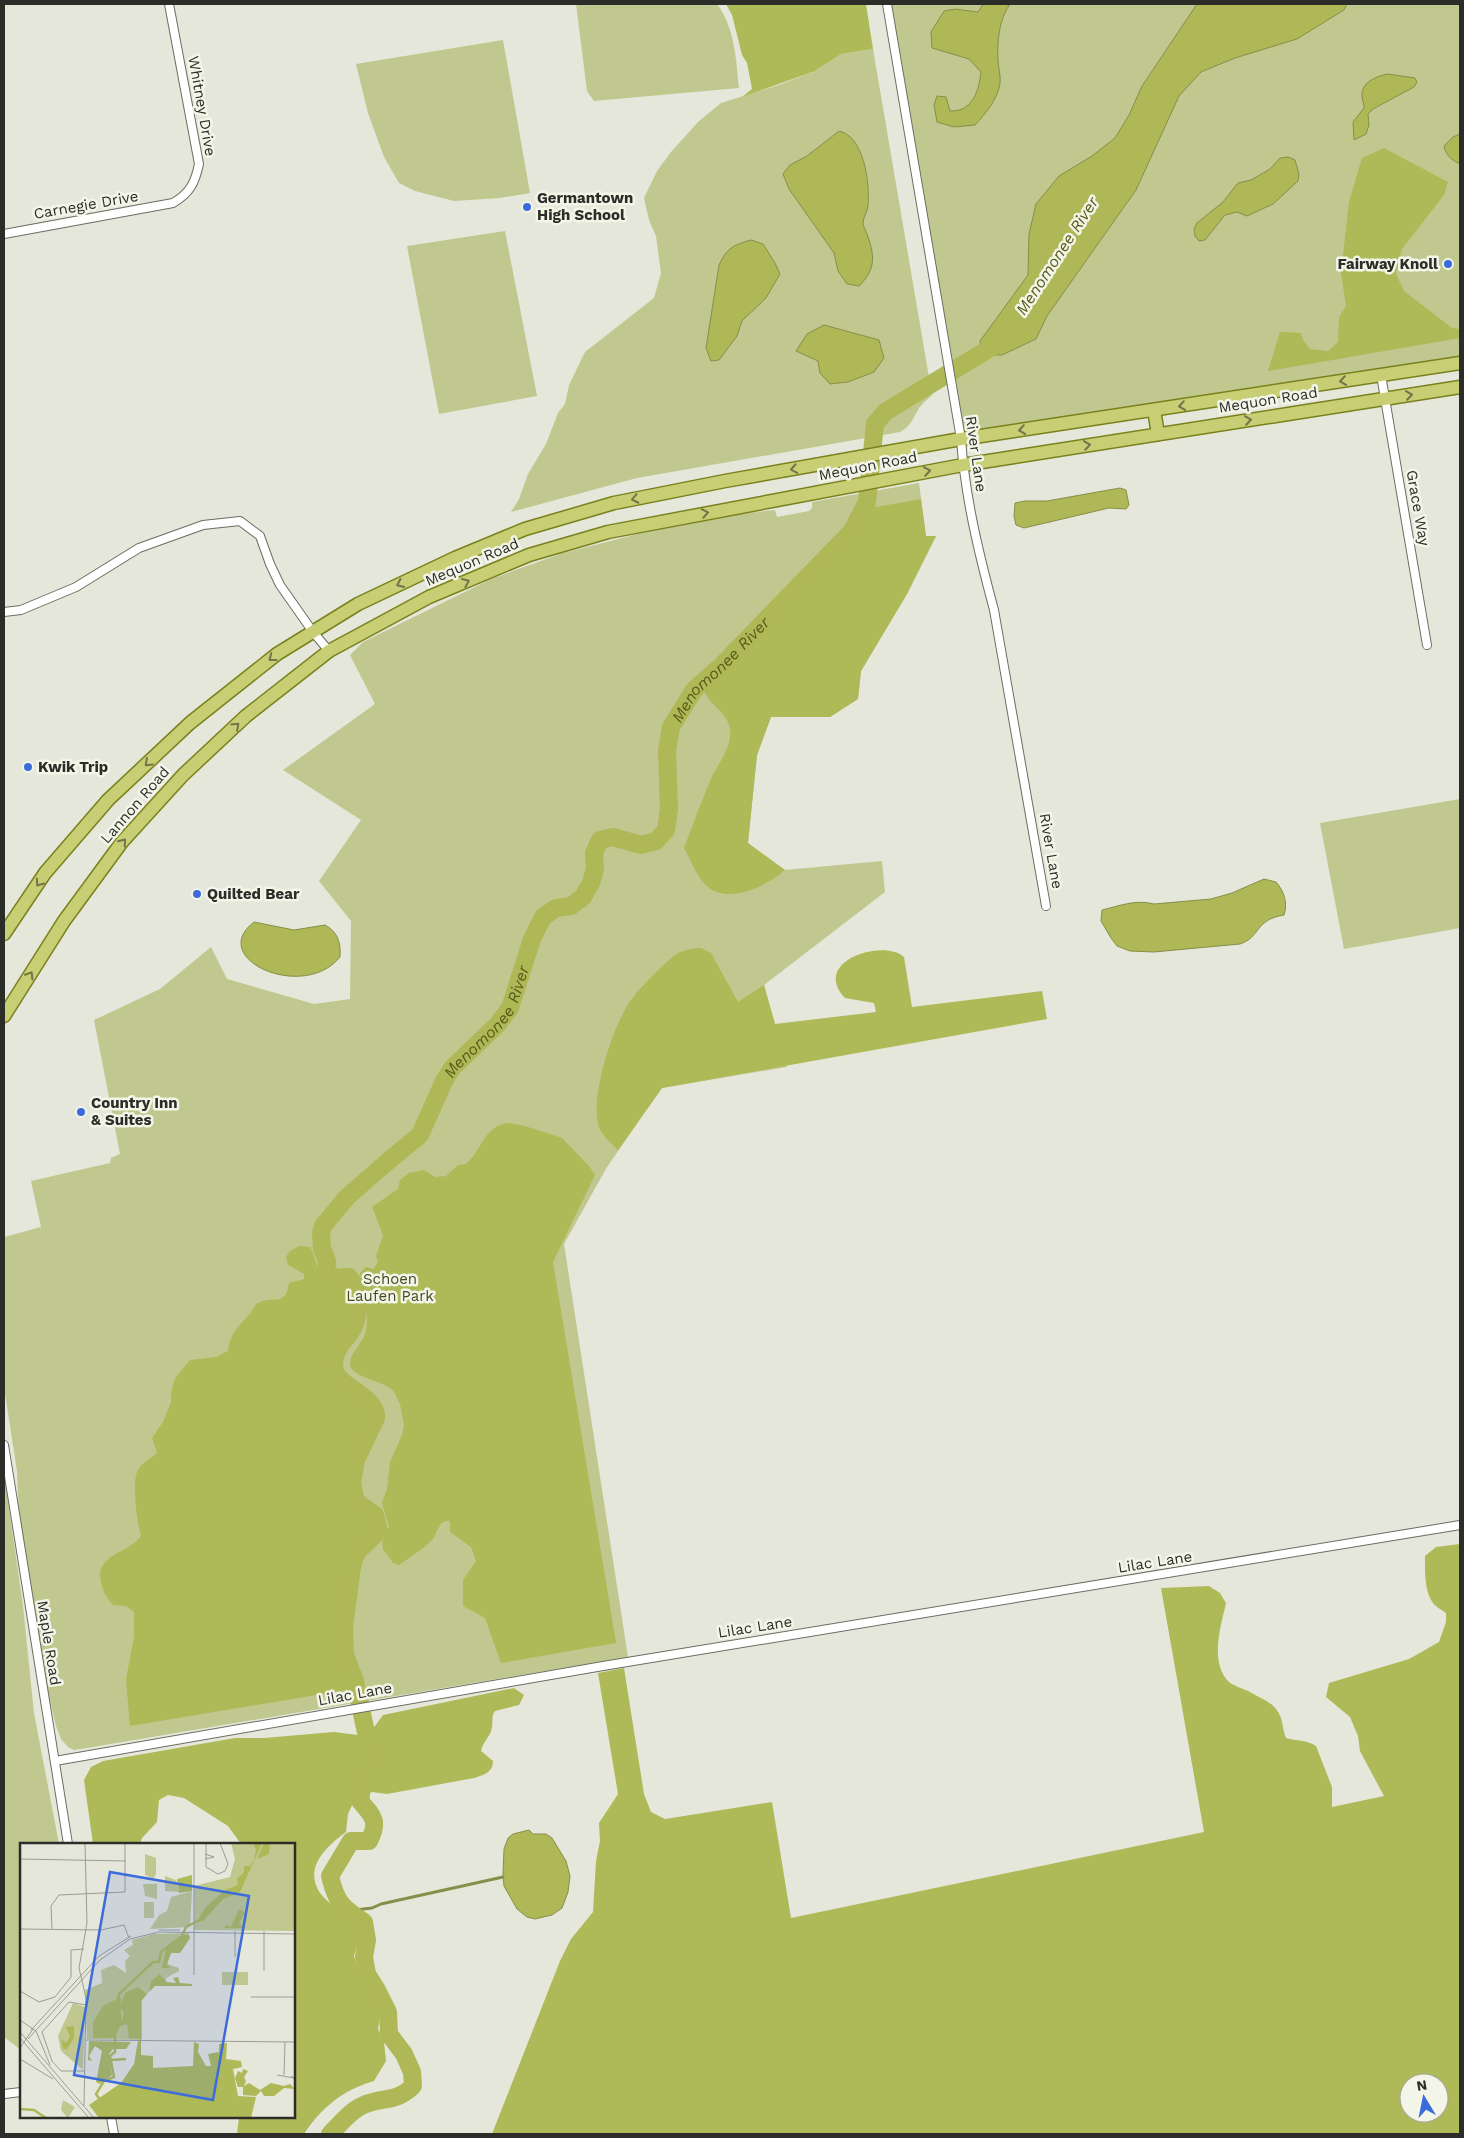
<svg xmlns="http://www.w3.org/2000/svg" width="1464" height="2138" font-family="'Work Sans',sans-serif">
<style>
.green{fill:#c0c88f}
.forest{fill:#aeb957;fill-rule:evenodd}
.water{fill:#aeb857;stroke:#878e49}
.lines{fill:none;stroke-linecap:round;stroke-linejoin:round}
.stream{stroke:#878e49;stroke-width:3}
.river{stroke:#aeb857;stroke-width:18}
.minor-casing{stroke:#6b6d62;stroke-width:10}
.primary-casing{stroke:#79811c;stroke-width:15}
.minor{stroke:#fff;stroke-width:8}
.primary{stroke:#c8ce73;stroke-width:12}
.oneway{stroke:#72754a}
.poi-dot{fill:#3c6bdb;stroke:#f3f5e8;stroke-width:2}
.labels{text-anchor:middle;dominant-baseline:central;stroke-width:5;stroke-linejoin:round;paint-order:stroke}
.street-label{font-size:15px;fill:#2c2d28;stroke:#f3f5e8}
.poi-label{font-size:15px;font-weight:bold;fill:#2c2d28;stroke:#f3f5e8;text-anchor:start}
.park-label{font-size:15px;fill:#454a21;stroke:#f3f5e8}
.water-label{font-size:16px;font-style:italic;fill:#565c16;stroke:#f3f5e8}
.inset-river{fill:none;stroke:#aeb857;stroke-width:2.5}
.inset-road{fill:none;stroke:#9b9d93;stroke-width:1}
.view{fill:#3c6bdb;fill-opacity:0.15;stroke:#3c6bdb;stroke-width:2.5}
.inset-edge{fill:none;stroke:#2c2d28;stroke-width:2.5}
</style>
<rect width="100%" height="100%" fill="#e5e7da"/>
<g class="green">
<path d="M576,4H717C735,28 736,59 739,88L594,101L587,91Z"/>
<polygon points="887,4 1460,4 1460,357 961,439"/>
<polygon points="503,40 530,193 500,198 454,201 415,191 399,183 384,157 368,113 356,64"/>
<path d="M873,49L932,395C928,399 921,404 918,410C912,420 911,426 900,432L637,478L511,512L519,499L528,474L546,444L558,413L565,404L569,385L585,352L654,298L661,273L656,236L649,220L644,198L657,171L671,152L698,122L721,103L779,85L815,71L841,54Z"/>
<polygon points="505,231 537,396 439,414 407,246"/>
<polygon points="919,483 926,536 936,536 907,594 861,671 858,699 830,717 771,717 757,755 748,843 785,870 882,861 885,892 764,985 787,1067 662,1088 607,1167 564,1244 628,1657 81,1749 74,1750 68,1747 61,1739 56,1726 47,1688 19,1516 17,1471 4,1387 4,1237 41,1227 31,1181 110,1163 111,1158 120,1154 94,1020 160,989 211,947 227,979 314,1004 350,999 351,921 319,881 361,820 283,770 375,704 350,655 363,642 491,579 563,553 642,533 746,513 775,510 777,517 809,511 812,508 812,502"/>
<polygon points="1460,799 1460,928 1344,949 1320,823"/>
<polygon points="4,1473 23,1606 34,1713 59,1844 21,1844 21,2050 4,2037"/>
</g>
<g class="forest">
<polygon points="726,4 866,4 873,49 841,54 815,71 742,97 752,89 747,63 742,55 732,15"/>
<polygon points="1384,148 1448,182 1444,195 1402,249 1396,274 1404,291 1452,328 1460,329 1460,338 1268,371 1280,332 1301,333 1303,340 1310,349 1328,351 1338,342 1339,317 1346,306 1341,273 1349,202 1362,158"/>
<path d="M921,499L926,536H936L907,594L861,671L858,699L830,717H771L757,755L748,843L785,870C768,885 732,904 709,888C698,880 691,860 684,848C693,824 702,800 712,776C719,763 732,746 730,730C729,714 712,707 705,693L709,683L717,673L746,652L767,624L788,610L818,574L860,530L867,519L870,508Z"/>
<path d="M701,948L711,953L738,1002L764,985L775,1024L876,1012L874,1003L845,998C810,961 884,938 904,957L912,1007L1042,991L1047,1019L662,1088L618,1150C611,1143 603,1137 599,1127C589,1097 614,1020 634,996C641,987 669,958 678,953C685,950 693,948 701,948Z"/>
<path d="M509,1123L525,1126L562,1138L589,1166L595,1175L553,1262L616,1643L501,1663L485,1618L463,1606V1580L476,1561L471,1547L450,1532V1521C438,1519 438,1533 432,1540C422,1550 410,1557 399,1565L393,1563L383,1549L382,1543L389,1527L382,1503L387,1489L390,1462L402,1435L404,1425L400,1404L393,1390C383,1382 359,1378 352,1369C344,1359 362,1344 365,1334C370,1317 363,1291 360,1273L366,1267L373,1269L378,1262L376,1256L383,1235L372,1207L398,1189L400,1180L409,1173L424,1170L435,1177L446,1176L458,1165L466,1164C483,1149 484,1125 509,1123Z"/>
<path d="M299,1246L310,1247C318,1259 314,1273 330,1280C336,1283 343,1280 349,1283C350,1286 353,1314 352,1317C347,1334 324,1350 327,1368C331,1392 368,1396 372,1419C367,1427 360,1433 356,1441C348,1457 341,1495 354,1509C361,1516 372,1514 375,1525L371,1532L356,1540L349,1549L343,1590L337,1613L339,1651L342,1664L353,1689L130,1726L126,1679L134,1637V1612L126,1606L113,1605C106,1597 103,1592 101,1582C94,1554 130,1553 141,1536C137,1522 132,1485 137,1472C140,1464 150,1459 157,1453L152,1438L163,1422L171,1402V1393L175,1378L190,1360L216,1357L228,1351C231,1329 239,1328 251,1312C253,1310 255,1304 258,1303C273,1295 286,1308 289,1283L304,1279V1274L288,1265L286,1257L290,1251Z"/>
<path d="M1460,1544V2134H492L560,1961L571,1939L593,1912L596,1861L600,1841L599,1823L618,1794L598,1673L624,1668L644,1794L651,1812L665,1819L772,1802L791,1918L1204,1832L1161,1588L1209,1586L1220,1593L1226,1603C1221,1626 1209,1662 1229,1682C1234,1686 1244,1689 1250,1692C1258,1697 1270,1701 1276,1709C1283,1717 1282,1728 1286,1738C1296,1741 1308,1740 1316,1746L1332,1787V1807L1384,1796L1360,1751L1358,1736L1350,1717L1326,1697L1329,1683L1409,1659L1439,1642L1446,1622V1613C1442,1610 1436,1607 1433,1603C1424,1591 1425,1570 1425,1556L1436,1547ZM1409,2083H1439V2113H1409Z"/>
<path d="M514,1688L524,1695L519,1705L495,1711C491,1717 493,1721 492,1727C491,1736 483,1741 481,1751L493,1761C493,1773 483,1775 474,1778L387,1794L372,1792L355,1799L348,1814L346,1832C327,1846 303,1867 320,1893C327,1903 341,1910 350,1918C354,1922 357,1929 361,1934L354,1956L359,1973L367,1982L381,2010L378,2029L384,2042L386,2061L374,2081C343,2090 322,2107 304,2134H237L239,2117H294V1844H241L228,1826L184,1798L168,1795L159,1800L157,1822L142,1838L140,1844H93L84,1780L91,1767L103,1761L235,1738H264L334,1732L358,1735L372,1730L383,1715Z"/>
</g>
<g class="water">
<path d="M983,4H1010C999,19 997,42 998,60C998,67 1001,75 1000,83C998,99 986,113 975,125L954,127L937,122L934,105L937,96L946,97L950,111C973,112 979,90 981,72L969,59L932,48L931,32L944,11L955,9L978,12Z"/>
<polygon points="1197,4 1347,4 1344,10 1297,39 1235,58 1201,72 1179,96 1136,190 1047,316 1036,339 1002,355 982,355 980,341 1028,275 1029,234 1036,204 1059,176 1092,156 1115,138 1129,115 1142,86"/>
<path d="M1388,74L1415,78L1417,82L1414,87L1373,109L1368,114L1369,125L1366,134L1354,140L1353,122L1364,108C1364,103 1362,100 1362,96C1361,82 1377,76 1388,74Z"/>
<path d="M839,131C864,136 870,183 868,205C868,211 863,217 863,223C863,226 866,231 867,234C875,256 876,269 859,286L847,284L838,271L834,253L789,189L783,174L790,165L807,156Z"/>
<path d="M1460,134V164C1451,160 1446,155 1444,146L1453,137Z"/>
<polygon points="1288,157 1295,160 1299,174 1298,181 1273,204 1247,216 1237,212 1225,215 1205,240 1199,241 1195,236 1194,229 1197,223 1223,202 1238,183 1251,180 1270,169 1280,158"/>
<path d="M751,240L763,244L775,263L780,274L766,298L742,321L737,336L719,360L711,361L706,348L719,265C727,248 733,245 751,240Z"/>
<polygon points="824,325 879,340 884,358 874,372 848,382 830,384 820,373 818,361 796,351 807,334"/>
<polygon points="1120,488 1126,490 1129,505 1126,509 1109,508 1024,528 1016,525 1014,516 1015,503 1025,501 1047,501"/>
<path d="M1264,879L1276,882C1284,891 1288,903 1284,915C1254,920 1261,937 1240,944L1154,952L1130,951L1117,946L1111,938L1101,921L1102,910C1119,906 1136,899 1154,904L1211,899L1232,893Z"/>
<path d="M254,922L294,930L325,925C338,932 341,943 340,957C304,1002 206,959 254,922Z"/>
<polygon points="529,1830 533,1834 546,1834 552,1838 566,1861 570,1876 568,1892 562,1908 552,1915 535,1919 527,1917 517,1909 504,1886 503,1875 504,1849 508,1838 513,1834"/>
</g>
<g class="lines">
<polyline class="stream" points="347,1911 372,1908 381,1904 503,1877"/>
<path class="river" id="s1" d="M330,2134C341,2123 352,2109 366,2104C385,2097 397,2102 413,2086L412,2072L404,2054L389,2034L388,2012L377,1990L367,1974L364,1957L367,1940L364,1922C342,1908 336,1902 330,1876L351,1841H369C379,1822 374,1817 360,1801L362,1787L371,1756L355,1681L345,1655L344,1626L352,1567L355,1557L358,1551L379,1531L375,1515L359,1504L355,1498L352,1483L356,1460L376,1418C378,1394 332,1387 334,1364C336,1335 363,1338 356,1298C354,1289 355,1283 349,1277L337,1278L326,1273L327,1261L322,1248L321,1233L323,1226L347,1197L393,1157L420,1135L444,1081L452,1068L497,1025L510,1008L532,939L543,917L556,908L571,906L583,897L591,883L595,869L594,853L600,840L613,837L641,845L656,841L666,830L669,809L667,750L671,727L694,690L721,666L852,531L867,502L875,424L885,412L992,347L999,339"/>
<g class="minor-casing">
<g id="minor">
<path d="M887,4L961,439C965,497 979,554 994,610L1046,906"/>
<path d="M4,234L173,203C190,193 195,183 199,164L169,4"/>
<polyline points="1381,375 1427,645"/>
<polyline points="4,612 21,610 76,587 139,548 203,525 240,521 260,536 270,564 280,585 313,632 329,651"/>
<polyline points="4,1445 68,1844"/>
<polyline points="55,1761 603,1666 1460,1525"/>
<polyline points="4,2094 21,2092"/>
<polyline points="111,2117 114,2134"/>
</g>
</g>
<g class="primary-casing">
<g id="primary">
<polyline points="1154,410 1158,434"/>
<polyline points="4,934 45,873 108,800 190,723 277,654 358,604 455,558 525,529 614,503 725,481 961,439 1460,363"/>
<polyline points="4,1016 64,921 122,842 183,775 246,716 329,651 429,597 529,555 608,532 963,465 1460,387"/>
</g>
</g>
<use href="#minor" class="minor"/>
<use href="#primary" class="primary"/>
</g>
<defs><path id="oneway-chevron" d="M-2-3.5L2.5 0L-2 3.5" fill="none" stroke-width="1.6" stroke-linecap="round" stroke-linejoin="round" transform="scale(1.25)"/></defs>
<g class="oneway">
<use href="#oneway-chevron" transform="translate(1343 381) rotate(171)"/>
<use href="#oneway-chevron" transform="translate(1409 395) rotate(-8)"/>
<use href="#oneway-chevron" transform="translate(1182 406) rotate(171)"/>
<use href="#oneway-chevron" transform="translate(1248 420) rotate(-9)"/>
<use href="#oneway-chevron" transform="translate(1022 430) rotate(172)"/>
<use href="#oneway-chevron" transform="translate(1087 445) rotate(-9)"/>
<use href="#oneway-chevron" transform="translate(794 469) rotate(170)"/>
<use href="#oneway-chevron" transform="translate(927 471) rotate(-10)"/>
<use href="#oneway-chevron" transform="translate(635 499) rotate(168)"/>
<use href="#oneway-chevron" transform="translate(705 513) rotate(-11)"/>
<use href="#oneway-chevron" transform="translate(466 582) rotate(-23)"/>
<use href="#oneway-chevron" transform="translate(400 584) rotate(155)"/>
<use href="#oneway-chevron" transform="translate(272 658) rotate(142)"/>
<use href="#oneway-chevron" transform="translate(236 726) rotate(-43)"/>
<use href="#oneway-chevron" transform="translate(148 763) rotate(137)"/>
<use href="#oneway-chevron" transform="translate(123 842) rotate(-51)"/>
<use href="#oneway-chevron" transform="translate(39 883) rotate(125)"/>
<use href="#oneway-chevron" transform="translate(30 975) rotate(-58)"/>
</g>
<g class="poi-dot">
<circle cx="527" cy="207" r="5"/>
<circle cx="1448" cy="264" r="5"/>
<circle cx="28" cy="767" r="5"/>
<circle cx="197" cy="894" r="5"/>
<circle cx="81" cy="1112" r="5"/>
</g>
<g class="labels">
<g class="street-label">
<text transform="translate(202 106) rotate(80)">Whitney Drive</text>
<text transform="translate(86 205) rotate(-10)">Carnegie Drive</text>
<text transform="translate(1268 400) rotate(-9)">Mequon Road</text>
<text transform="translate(976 454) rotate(82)">River Lane</text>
<text transform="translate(868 466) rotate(-11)">Mequon Road</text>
<text transform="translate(1418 508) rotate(80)">Grace Way</text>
<text transform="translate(472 562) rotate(-23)">Mequon Road</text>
<text transform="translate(135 805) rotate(-49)">Lannon Road</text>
<text transform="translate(1051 851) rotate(80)">River Lane</text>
<text transform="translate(1155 1562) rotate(-9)">Lilac Lane</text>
<text transform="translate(755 1627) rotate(-9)">Lilac Lane</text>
<text transform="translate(49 1643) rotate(81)">Maple Road</text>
<text transform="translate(355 1694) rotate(-10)">Lilac Lane</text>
</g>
<g class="poi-label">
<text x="537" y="198">Germantown<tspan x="537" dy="17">High School</tspan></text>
<text x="1438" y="264" text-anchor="end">Fairway Knoll</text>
<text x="38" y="767">Kwik Trip</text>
<text x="207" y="894">Quilted Bear</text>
<text x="91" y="1103">Country Inn<tspan x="91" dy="17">&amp; Suites</tspan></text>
</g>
<g class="park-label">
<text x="390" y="1279">Schoen<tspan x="390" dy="17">Laufen Park</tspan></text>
</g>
<g class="water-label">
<text transform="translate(1057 256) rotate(-57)">Menomonee River</text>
<text stroke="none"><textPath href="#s1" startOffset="1840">Menomonee River</textPath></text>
<text stroke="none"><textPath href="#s1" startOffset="1359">Menomonee River</textPath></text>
</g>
</g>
<g transform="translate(20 1843)">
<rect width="275" height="275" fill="#e5e7da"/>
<path d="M211,0H275V88L174,87V43L210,34L215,16ZM125,11L136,15V31L133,36L125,32ZM145,33L156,37L159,49L145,48ZM123,41H137V56L125,53ZM172,48L170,84L130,86L139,72L147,68L151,54ZM124,59H134V75H124ZM169,90L170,95L160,110H151L147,121L159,125V128L146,135L147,143H134L122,157V197L67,196L65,147L82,140L81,127L94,122L106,130L105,118L110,113L104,107L113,102L112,97L134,91ZM202,129H228V142H202ZM53,160L65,164L63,227L41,208L38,193ZM43,257L55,264L48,275L41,267Z" fill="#c0c88f"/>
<path d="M172,32V48L159,50L157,36ZM219,66L225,70L219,80L226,85H204L206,82L211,84ZM164,92H169L170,95L160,110H151L147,121L150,125H142L146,106ZM140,131L146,139L156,140L153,135L158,134L160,140L172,141V143H135L129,149L131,138ZM118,144L127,151L121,158V196L109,195L107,181L100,183L104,170L100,164L105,150ZM96,153L101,157L98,165L101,170L95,195H73V179L83,163L97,156ZM69,198L111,199L106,206H93L89,211L92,232L80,241L76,239L82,208L75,203L69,213L72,218L68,217ZM118,198H121V212L133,213V225L173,223L174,199L179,201L178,209L186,223H191L188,211L199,209V201L207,200L206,216L221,218L222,224L213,226L218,253L236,254L231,275H79L69,262L101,240L114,221Z" fill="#aeb957"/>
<path d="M233,0H242L220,49L203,56L183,78L177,79L185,65L205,47L218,42L217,36L224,29V23H230L234,17L236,7ZM244,0H250L249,11L237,16ZM54,183V195L47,206H43L41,196L46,200L50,194L46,184ZM223,226L228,228L224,234L226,238L224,243L229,240L240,247L251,240L264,243L270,241L275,246L264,245L254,253H244L241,248L236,253L223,252V244H218L215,235L218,228L222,230Z" fill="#aeb857"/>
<path class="inset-river" d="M91,217L106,216M0,266L14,267L26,275M80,275L86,266L76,251L84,238L94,234L90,213L95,209V191L100,180L99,151L133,119H139L141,109L162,93L166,84L180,77"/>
<path class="inset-road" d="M186,0V24L198,31L205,28L208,21L200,0M0,16L106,18M185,16L194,14L185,11M0,86L81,87L104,82L109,95M32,86L31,63L39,52L105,49V0M139,87H160M244,88V128M215,114V88M174,132V0M0,148L19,159L35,154L51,134V107L64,106M231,154H275M0,177L16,188L30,222M11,187L79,113L111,93M0,189L74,275M0,195L69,275M8,196L80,117L110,96L139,89L275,91M65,197L275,199M0,205L13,186M0,216L33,236M65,228H41L32,218L22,189L49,159L66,162M257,232L274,235L271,233M264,232L265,199M64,263L66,155L59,125L67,80L65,0"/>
<path class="view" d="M90,29L229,53L193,257L54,232Z"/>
<rect width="275" height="275" class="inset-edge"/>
</g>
<rect width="1464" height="2138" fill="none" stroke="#2c2d28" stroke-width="10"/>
<g transform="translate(1424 2098) rotate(350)"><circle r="24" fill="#f3f5e8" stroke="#a3a59b"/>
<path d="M0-4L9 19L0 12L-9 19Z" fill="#3c6bdb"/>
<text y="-8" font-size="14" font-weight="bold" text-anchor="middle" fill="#2c2d28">N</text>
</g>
</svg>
